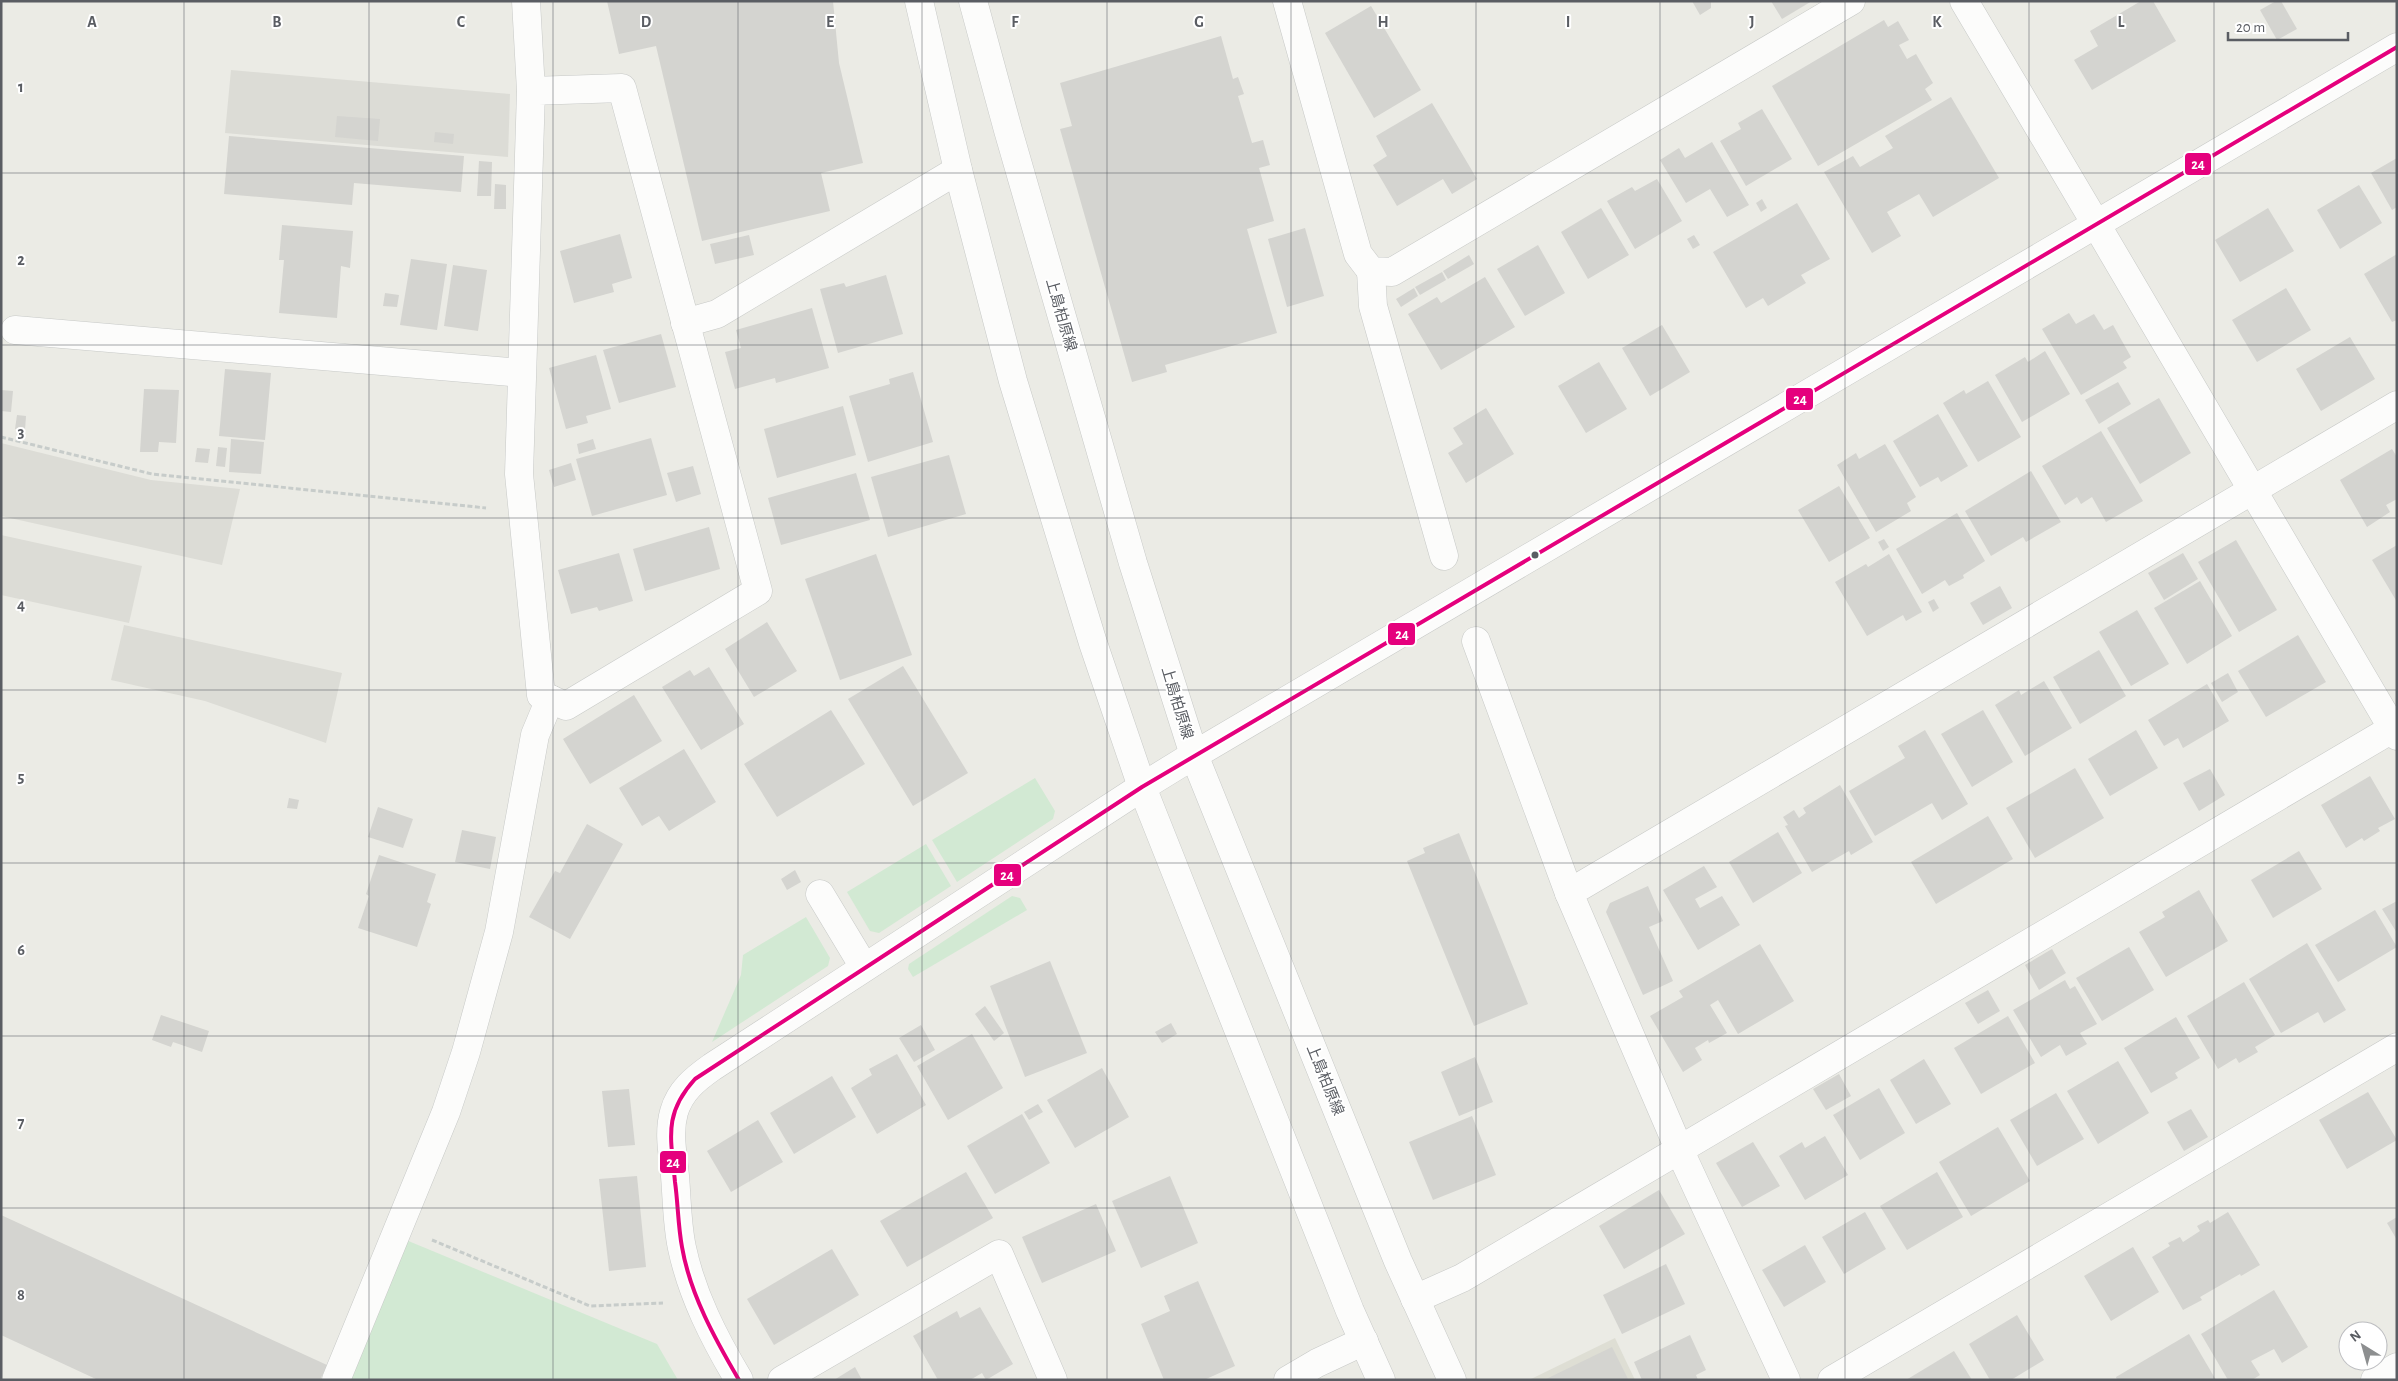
<svg xmlns="http://www.w3.org/2000/svg" width="2398" height="1381" font-family="'Alegreya Sans','Noto Sans JP',sans-serif">
<style>
.industrial{fill:#dcdcd6}
.education{fill:#deded4}
.green{fill:#d2e9d3}
.building{fill:#d4d4d0}
.lines{fill:none;stroke-linecap:round;stroke-linejoin:round}
.pedestrian-casing{stroke:#c7c9c7;stroke-width:29}
.minor-casing{stroke:#c7c9c7;stroke-width:29}
.tertiary-casing{stroke:#c7c9c7;stroke-width:29}
.path{stroke:#c7ccca;stroke-width:3;stroke-dasharray:5 2.5;stroke-linecap:butt}
.pedestrian{stroke:#fcfcfb;stroke-width:28}
.minor{stroke:#fcfcfb;stroke-width:28}
.tertiary{stroke:#fcfcfb;stroke-width:28}
.bus-1-casing{stroke:#fff;stroke-width:8}
.bus-1{stroke:#e5007d;stroke-width:4}
.grid{fill:none;stroke:#5a5d63;stroke-width:1;stroke-opacity:0.55}
.bus-dot{fill:#5a5d63;stroke:#fff;stroke-width:2}
.labels{text-anchor:middle;dominant-baseline:central;stroke-width:4;stroke-linejoin:round;paint-order:stroke}
.street-label{font-size:15px;fill:#5a5d63;stroke:#fff}
.grid-label{font-size:16px;text-anchor:middle;font-weight:bold;fill:#5a5d63;stroke:#fff;stroke-width:4;stroke-linejoin:round;paint-order:stroke}
.line-badge{stroke:#fff;stroke-width:2}
.badge-label{font-size:14px;text-anchor:middle;font-weight:bold;fill:#fff}
</style>
<rect width="100%" height="100%" fill="#ebebe5"/>
<g class="industrial">
<polygon points="231,70 510,94 508,157 225,133"/>
<polygon points="1,443 151,480 240,489 222,565 1,516"/>
<polygon points="1,535 142,566 129,623 1,595"/>
<polygon points="124,625 342,673 326,743 205,701 111,680"/>
</g>
<polygon class="education" points="1615,1338 1635,1380 1529,1380"/>
<g class="green">
<polygon points="1035,778 1055,811 1053,819 957,882 932,840"/>
<polygon points="926,844 951,886 879,933 870,931 847,892"/>
<polygon points="1012,896 1020,898 1027,910 913,977 908,969 909,964"/>
<polygon points="806,917 830,958 828,966 712,1042 741,975 743,955"/>
<polygon points="406,1240 657,1344 678,1380 349,1380"/>
</g>
<g class="building">
<polygon points="607,1 833,1 839,63 863,163 821,173 830,211 702,241 656,46 619,54"/>
<polygon points="1692,1 1711,1 1711,8 1700,15"/>
<polygon points="1771,1 1812,1 1782,19"/>
<polygon points="2141,1 2153,1 2176,41 2092,90 2074,60 2098,46 2090,31"/>
<polygon points="2276,1 2281,1 2297,29 2277,40 2260,10"/>
<polygon points="1371,6 1421,90 1374,118 1325,33"/>
<polygon points="1884,20 1888,27 1898,21 1909,40 1899,45 1907,59 1916,54 1933,83 1925,89 1932,100 1818,166 1772,86"/>
<polygon points="1221,36 1233,79 1238,77 1244,94 1238,96 1252,143 1263,140 1270,165 1259,168 1274,221 1247,229 1277,333 1165,365 1167,372 1132,382 1060,129 1072,126 1060,83"/>
<polygon points="1951,97 1999,178 1933,217 1919,194 1887,212 1901,236 1872,253 1824,172 1853,156 1860,167 1893,148 1885,136"/>
<polygon points="1432,103 1477,179 1452,194 1443,179 1397,206 1373,165 1387,156 1376,136"/>
<polygon points="1762,109 1792,159 1746,186 1720,141 1741,129 1738,123"/>
<polygon points="337,116 380,119 378,141 335,137"/>
<polygon points="435,132 454,134 453,144 434,142"/>
<polygon points="229,136 464,156 461,192 354,183 352,205 224,194"/>
<polygon points="1712,142 1749,205 1727,217 1710,189 1686,203 1660,160 1679,148 1685,158"/>
<polygon points="2397,158 2397,207 2392,210 2371,173"/>
<polygon points="479,161 492,162 491,196 477,196"/>
<polygon points="1657,179 1682,221 1635,249 1607,201 1632,187 1635,191"/>
<polygon points="495,184 506,185 506,209 494,209"/>
<polygon points="2359,185 2382,223 2340,249 2317,210"/>
<polygon points="1762,199 1767,208 1761,212 1756,203"/>
<polygon points="1797,203 1830,259 1801,275 1806,283 1768,306 1763,298 1746,308 1713,252"/>
<polygon points="1601,208 1629,255 1588,279 1561,232"/>
<polygon points="2268,208 2294,251 2240,282 2215,240"/>
<polygon points="282,225 353,231 350,268 341,266 337,318 279,313 284,260 279,260"/>
<polygon points="1305,228 1324,296 1287,307 1268,239"/>
<polygon points="620,234 632,278 612,284 614,292 574,303 560,251"/>
<polygon points="749,235 754,255 715,264 710,244"/>
<polygon points="1694,235 1700,245 1693,249 1687,239"/>
<polygon points="1538,245 1565,293 1525,316 1497,269"/>
<polygon points="2397,254 2397,320 2392,322 2364,274"/>
<polygon points="1469,255 1474,264 1448,279 1443,271"/>
<polygon points="411,259 447,264 437,330 400,325"/>
<polygon points="453,265 487,270 478,331 444,326"/>
<polygon points="1442,272 1446,280 1420,295 1415,287"/>
<polygon points="886,275 903,334 838,353 820,289 844,283 846,287"/>
<polygon points="1485,277 1515,327 1441,370 1408,314 1437,297 1441,303"/>
<polygon points="1414,288 1418,296 1401,307 1396,299"/>
<polygon points="2286,288 2311,330 2257,362 2232,320"/>
<polygon points="385,293 399,295 397,307 383,306"/>
<polygon points="812,308 829,368 776,383 775,378 735,389 725,352 741,348 736,330"/>
<polygon points="2069,313 2076,324 2094,314 2104,330 2113,325 2131,357 2123,362 2127,368 2081,395 2042,329"/>
<polygon points="1662,325 1690,372 1650,396 1622,348"/>
<polygon points="661,334 676,387 619,403 603,350"/>
<polygon points="2350,337 2375,379 2321,411 2296,369"/>
<polygon points="2045,351 2070,394 2022,422 1995,375 2025,357 2028,362"/>
<polygon points="596,355 611,409 586,416 588,423 566,429 549,368"/>
<polygon points="1599,362 1627,409 1586,433 1558,386"/>
<polygon points="225,369 271,373 265,440 219,436"/>
<polygon points="913,372 933,442 868,462 849,396 890,384 889,379"/>
<polygon points="1988,381 2021,437 1978,462 1943,403 1964,390 1966,394"/>
<polygon points="2118,382 2131,404 2099,424 2085,400"/>
<polygon points="144,389 179,390 176,443 159,442 158,452 140,452"/>
<polygon points="1,390 13,391 11,412 1,411"/>
<polygon points="2159,398 2191,453 2140,484 2107,428"/>
<polygon points="843,406 856,455 777,478 764,429"/>
<polygon points="1486,408 1514,454 1466,483 1448,453 1463,444 1453,428"/>
<polygon points="1938,414 1968,466 1941,482 1938,477 1920,487 1893,441"/>
<polygon points="17,415 26,416 25,430 15,429"/>
<polygon points="2101,431 2143,501 2106,522 2092,497 2081,504 2077,497 2065,505 2042,466"/>
<polygon points="651,438 667,495 592,516 576,459"/>
<polygon points="231,439 264,442 261,474 229,472"/>
<polygon points="593,439 596,449 579,454 577,444"/>
<polygon points="1885,444 1916,497 1907,503 1911,511 1876,532 1837,465 1856,453 1859,459"/>
<polygon points="218,447 227,448 225,467 216,466"/>
<polygon points="197,448 210,449 208,463 195,462"/>
<polygon points="2392,449 2397,457 2397,499 2386,505 2390,512 2367,527 2340,480"/>
<polygon points="949,455 966,514 888,537 871,477"/>
<polygon points="571,463 576,480 554,487 549,470"/>
<polygon points="693,466 701,494 676,502 667,473"/>
<polygon points="2031,471 2061,522 2026,542 2023,537 1991,556 1965,511"/>
<polygon points="856,473 870,520 781,545 768,498"/>
<polygon points="1839,486 1870,538 1829,562 1798,510"/>
<polygon points="1957,513 1985,561 1963,575 1964,578 1949,586 1945,580 1922,594 1896,549"/>
<polygon points="709,527 720,569 645,591 633,549"/>
<polygon points="1884,539 1889,547 1883,551 1878,542"/>
<polygon points="2236,540 2277,610 2239,632 2198,562"/>
<polygon points="2397,545 2397,602 2372,560"/>
<polygon points="619,553 633,601 599,611 597,607 571,614 558,570"/>
<polygon points="2183,553 2198,579 2164,600 2148,573"/>
<polygon points="876,554 912,655 840,680 805,579"/>
<polygon points="1889,554 1922,612 1906,621 1903,615 1867,636 1835,582 1866,564 1868,567"/>
<polygon points="2200,581 2232,636 2187,664 2154,608"/>
<polygon points="2000,586 2012,608 1983,625 1970,603"/>
<polygon points="1934,599 1939,608 1933,612 1928,602"/>
<polygon points="2137,610 2169,664 2131,686 2099,632"/>
<polygon points="767,622 797,671 754,697 725,649"/>
<polygon points="2298,635 2326,682 2266,717 2238,671"/>
<polygon points="2099,650 2126,696 2080,724 2053,677"/>
<polygon points="903,666 968,773 913,806 848,699"/>
<polygon points="709,667 744,724 701,750 662,687 690,670 694,676"/>
<polygon points="2228,673 2238,692 2222,702 2211,683"/>
<polygon points="2044,681 2072,728 2025,756 1995,705 2019,690 2021,695"/>
<polygon points="2207,684 2229,721 2183,748 2178,738 2164,746 2148,720"/>
<polygon points="634,695 662,741 590,784 563,739"/>
<polygon points="831,710 865,764 777,817 744,764"/>
<polygon points="1983,710 2013,762 1972,787 1941,734"/>
<polygon points="1925,730 1968,804 1942,820 1932,803 1875,836 1849,791 1905,758 1898,746"/>
<polygon points="2136,730 2158,768 2110,796 2088,759"/>
<polygon points="684,749 716,802 669,831 659,816 642,826 619,788"/>
<polygon points="2075,768 2104,818 2035,858 2006,808"/>
<polygon points="2210,769 2225,795 2199,811 2183,783"/>
<polygon points="2370,776 2395,819 2378,828 2380,831 2364,841 2362,838 2346,848 2321,805"/>
<polygon points="1840,785 1873,842 1851,855 1849,851 1812,872 1785,826 1788,825 1783,817 1794,810 1799,818 1806,813 1803,808"/>
<polygon points="289,798 299,800 297,809 287,808"/>
<polygon points="378,807 413,819 403,848 368,837"/>
<polygon points="1988,816 2013,859 1936,904 1911,862"/>
<polygon points="587,824 623,844 570,939 529,917 555,871 560,873"/>
<polygon points="462,830 496,837 490,869 455,862"/>
<polygon points="1778,832 1802,873 1753,903 1729,862"/>
<polygon points="1459,833 1528,1004 1474,1026 1407,861 1425,853 1423,848"/>
<polygon points="2299,851 2322,889 2273,918 2251,880"/>
<polygon points="379,855 436,874 427,902 431,904 417,947 358,928 369,896 366,894"/>
<polygon points="1704,866 1717,887 1695,899 1700,908 1722,896 1740,925 1698,950 1663,890"/>
<polygon points="795,870 801,882 787,890 781,879"/>
<polygon points="1648,886 1663,921 1649,927 1673,981 1643,995 1606,912 1610,903"/>
<polygon points="2199,890 2228,941 2166,977 2139,932 2165,917 2162,912"/>
<polygon points="2397,901 2397,933 2382,909"/>
<polygon points="2375,910 2397,947 2338,982 2315,945"/>
<polygon points="2307,943 2346,1010 2324,1023 2318,1012 2281,1033 2249,979"/>
<polygon points="1760,944 1794,1001 1738,1034 1718,1000 1710,1005 1727,1033 1709,1043 1708,1040 1695,1048 1702,1060 1683,1072 1650,1016 1683,997 1679,991"/>
<polygon points="2129,947 2154,990 2102,1021 2076,978"/>
<polygon points="2052,949 2066,973 2039,990 2025,965"/>
<polygon points="1050,961 1087,1053 1025,1077 990,986"/>
<polygon points="2065,980 2070,989 2075,986 2097,1024 2080,1033 2087,1044 2066,1056 2060,1045 2041,1057 2013,1010"/>
<polygon points="2244,982 2275,1035 2255,1047 2258,1052 2239,1063 2236,1058 2218,1069 2187,1016"/>
<polygon points="1988,990 2000,1011 1978,1024 1965,1003"/>
<polygon points="985,1006 1004,1033 994,1041 975,1014"/>
<polygon points="161,1015 209,1031 202,1052 173,1042 171,1047 152,1040"/>
<polygon points="2008,1016 2035,1063 1981,1094 1954,1048"/>
<polygon points="2176,1017 2200,1058 2175,1073 2178,1078 2151,1093 2124,1048"/>
<polygon points="1171,1023 1177,1034 1162,1043 1155,1032"/>
<polygon points="921,1025 935,1050 914,1062 899,1038"/>
<polygon points="972,1034 1003,1088 948,1120 917,1066"/>
<polygon points="897,1054 926,1105 877,1134 851,1088 872,1075 869,1069"/>
<polygon points="1475,1057 1493,1102 1459,1116 1441,1072"/>
<polygon points="1924,1059 1951,1104 1916,1124 1890,1080"/>
<polygon points="2118,1061 2149,1113 2098,1144 2067,1091"/>
<polygon points="1102,1068 1129,1117 1075,1148 1047,1100"/>
<polygon points="1839,1074 1851,1096 1826,1110 1813,1089"/>
<polygon points="832,1076 856,1117 794,1154 770,1113"/>
<polygon points="1879,1088 1905,1133 1860,1160 1833,1115"/>
<polygon points="629,1089 635,1145 608,1147 602,1091"/>
<polygon points="2368,1092 2397,1140 2347,1169 2319,1120"/>
<polygon points="2056,1093 2084,1139 2037,1166 2010,1120"/>
<polygon points="1038,1104 1043,1112 1029,1120 1024,1112"/>
<polygon points="2191,1109 2208,1137 2184,1151 2167,1122"/>
<polygon points="1022,1114 1050,1163 995,1194 967,1146"/>
<polygon points="1472,1116 1496,1175 1433,1200 1409,1142"/>
<polygon points="758,1120 783,1162 731,1192 707,1151"/>
<polygon points="1998,1127 2030,1181 1971,1216 1939,1162"/>
<polygon points="1825,1136 1848,1175 1805,1200 1779,1156 1802,1142 1805,1148"/>
<polygon points="1753,1142 1780,1186 1742,1207 1716,1163"/>
<polygon points="966,1172 993,1218 907,1267 880,1221"/>
<polygon points="1937,1172 1963,1217 1907,1250 1880,1206"/>
<polygon points="637,1176 646,1267 609,1271 599,1179"/>
<polygon points="1170,1176 1198,1243 1141,1268 1112,1201"/>
<polygon points="1659,1190 1685,1234 1624,1269 1599,1226"/>
<polygon points="1096,1204 1116,1251 1042,1283 1022,1237"/>
<polygon points="1865,1212 1886,1249 1844,1274 1822,1237"/>
<polygon points="2228,1212 2260,1265 2241,1276 2240,1274 2200,1297 2202,1300 2183,1310 2152,1257 2170,1246 2168,1243 2180,1237 2183,1242 2200,1231 2197,1226 2208,1220 2210,1223"/>
<polygon points="1,1215 327,1365 320,1380 98,1380 1,1335"/>
<polygon points="2397,1217 2397,1240 2387,1223"/>
<polygon points="1805,1245 1826,1282 1784,1307 1762,1270"/>
<polygon points="2133,1247 2159,1292 2111,1321 2084,1276"/>
<polygon points="832,1249 859,1295 774,1345 747,1299"/>
<polygon points="1666,1264 1685,1304 1622,1334 1603,1295"/>
<polygon points="1198,1281 1235,1366 1204,1380 1164,1380 1141,1324 1170,1311 1164,1296"/>
<polygon points="2274,1290 2308,1347 2282,1363 2274,1349 2251,1361 2260,1375 2252,1380 2228,1380 2201,1334"/>
<polygon points="980,1307 1013,1364 986,1380 982,1373 970,1380 938,1380 913,1336 957,1311 960,1318"/>
<polygon points="2017,1315 2044,1360 2011,1380 1990,1380 1969,1344"/>
<polygon points="2189,1334 2216,1380 2117,1380 2116,1377"/>
<polygon points="1690,1335 1706,1370 1696,1375 1698,1380 1642,1380 1634,1362"/>
<polygon points="1612,1347 1628,1379 1544,1380"/>
<polygon points="1954,1351 1972,1380 1906,1380"/>
<polygon points="855,1367 862,1380 834,1380"/>
</g>
<g class="lines">
<g class="pedestrian-casing">
<g id="pedestrian">
<polyline points="1371,271 1373,306 1444,556"/>
<polyline points="1476,641 1569,893"/>
</g>
</g>
<g class="minor-casing">
<g id="minor">
<polyline points="526,1 531,91 519,474 541,695 566,706 758,591 622,88 531,91"/>
<polyline points="1287,1 1358,254 1371,271 1392,272 1851,1"/>
<polyline points="2096,224 2397,736"/>
<polyline points="685,323 717,314 958,170"/>
<polyline points="15,330 521,373"/>
<polyline points="820,894 864,967"/>
<polyline points="1415,1299 1462,1278 2392,729"/>
<polyline points="336,1380 446,1112 466,1052 499,932 535,735 550,699"/>
<path d="M739,1380C714,1338 692,1295 682,1248C677,1225 677,1200 675,1176C673,1155 668,1133 674,1112C680,1091 695,1079 712,1067L1142,787L1194,755"/>
<polyline points="782,1380 999,1254 1053,1380"/>
<polyline points="1288,1380 1317,1363 1364,1341"/>
<polyline points="1786,1380 1679,1149 1569,893 2397,405"/>
<polyline points="1832,1380 2397,1047"/>
<polyline points="2375,1380 2397,1367"/>
</g>
</g>
<g class="tertiary-casing">
<g id="tertiary">
<polyline points="919,1 958,170 1013,381 1093,643 1142,787 1350,1311 1381,1380"/>
<polyline points="973,1 1008,130 1133,563 1194,755 1398,1261 1452,1380"/>
<polyline points="1964,1 2096,224"/>
<polyline points="1194,755 2397,47"/>
</g>
</g>
<g class="path">
<polyline points="1,437 152,474 486,508"/>
<polyline points="432,1240 590,1306 663,1303"/>
</g>
<use href="#pedestrian" class="pedestrian"/>
<use href="#minor" class="minor"/>
<use href="#tertiary" class="tertiary"/>
<g class="bus-1-casing">
<path id="bus-1" d="M739,1380C715,1339 690,1294 682,1247C678,1226 678,1203 675,1182C671,1138 663,1114 695,1079L1142,787L2397,47"/>
</g>
<use href="#bus-1" class="bus-1"/>
</g>
<path class="grid" d="M184,1V1380M369,1V1380M553,1V1380M738,1V1380M922,1V1380M1107,1V1380M1291,1V1380M1476,1V1380M1660,1V1380M1845,1V1380M2029,1V1380M2214,1V1380M1,173H2397M1,345H2397M1,518H2397M1,690H2397M1,863H2397M1,1036H2397M1,1208H2397"/>
<circle class="bus-dot" cx="1535" cy="555" r="4.5"/>
<g class="labels">
<g class="street-label">
<text transform="translate(1061 315) rotate(74)">上島柏原線</text>
<text transform="translate(1177 703) rotate(73)">上島柏原線</text>
<text transform="translate(1325 1080) rotate(68)">上島柏原線</text>
</g>
</g>
<g class="grid-label">
<text x="92" y="27">A</text>
<text x="277" y="27">B</text>
<text x="461" y="27">C</text>
<text x="646" y="27">D</text>
<text x="830" y="27">E</text>
<text x="1015" y="27">F</text>
<text x="1199" y="27">G</text>
<text x="1383" y="27">H</text>
<text x="1568" y="27">I</text>
<text x="1752" y="27">J</text>
<text x="1937" y="27">K</text>
<text x="2121" y="27">L</text>
<text x="21" y="92">1</text>
<text x="21" y="265">2</text>
<text x="21" y="437">3</text>
<text x="21" y="610">4</text>
<text x="21" y="782">5</text>
<text x="21" y="955">6</text>
<text x="21" y="1128">7</text>
<text x="21" y="1300">8</text>
</g>
<g class="line-badge">
<rect x="2184" y="152" width="28" height="24" rx="5" fill="#e5007d"/>
<rect x="1785" y="387" width="29" height="24" rx="5" fill="#e5007d"/>
<rect x="1387" y="622" width="29" height="24" rx="5" fill="#e5007d"/>
<rect x="993" y="863" width="29" height="24" rx="5" fill="#e5007d"/>
<rect x="659" y="1150" width="28" height="24" rx="5" fill="#e5007d"/>
</g>
<g class="badge-label">
<text x="2198" y="169">24</text>
<text x="1800" y="404">24</text>
<text x="1402" y="639">24</text>
<text x="1007" y="880">24</text>
<text x="673" y="1167">24</text>
</g>
<rect width="2398" height="1381" fill="none" stroke="#5a5d63" stroke-width="5"/>
<g transform="translate(2363 1346) rotate(323)"><circle r="24" fill="#ffffff" stroke="#bdbec1"/>
<path d="M0-4L9 19L0 12L-9 19Z" fill="#8d8f90"/>
<text y="-8" font-size="14" font-weight="bold" text-anchor="middle" fill="#5a5d63">N</text>
</g>
<path d="M2228 32v8h120v-8" fill="none" stroke="#5a5d63" stroke-width="2.5"/>
<text x="2236" y="32" font-size="15" fill="#5a5d63" stroke="#ffffff" stroke-width="4" paint-order="stroke">20 m</text>
</svg>
